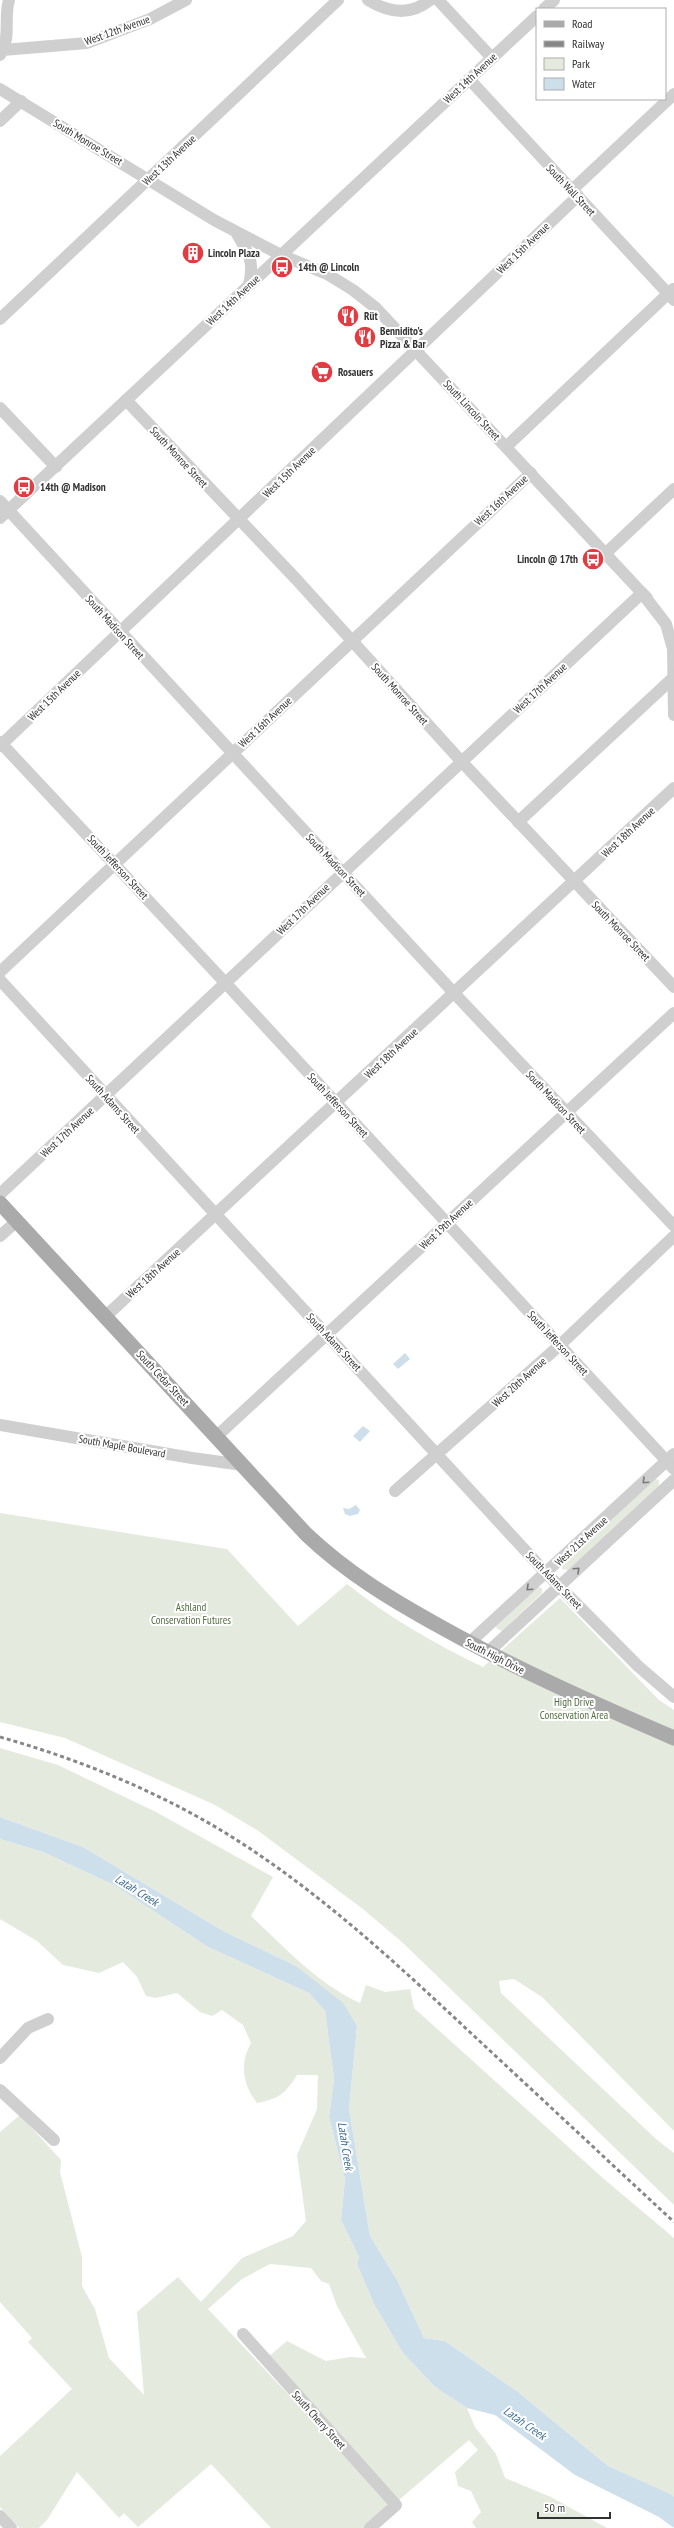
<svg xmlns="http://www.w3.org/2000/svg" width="674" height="2528" font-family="'PT Sans Narrow',sans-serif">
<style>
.green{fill:#e4ebde}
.water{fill:#cedfec}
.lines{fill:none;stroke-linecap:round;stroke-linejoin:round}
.minor{stroke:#cfcfcf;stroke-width:12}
.major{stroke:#aaa;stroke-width:15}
.rail{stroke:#878787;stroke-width:3;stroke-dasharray:4 3;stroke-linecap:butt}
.oneway{stroke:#797979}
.labels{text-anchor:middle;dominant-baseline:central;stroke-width:4;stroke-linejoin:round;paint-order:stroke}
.street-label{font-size:11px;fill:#323232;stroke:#fff}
.poi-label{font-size:11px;font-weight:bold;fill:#323232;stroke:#fff;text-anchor:start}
.park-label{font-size:11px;fill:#536d40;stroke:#fff}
.water-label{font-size:12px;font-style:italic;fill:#416f93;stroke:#fff}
</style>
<rect width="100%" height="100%" fill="#fff"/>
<g class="green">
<polygon points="655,1479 659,1480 659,1486 568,1570 562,1569 561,1565"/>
<path d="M0,1513L227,1549L298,1626L347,1584C388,1617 435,1644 483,1667L560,1598L659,1700L674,1710V2131L542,1997L514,1979L499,1981L501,1993L656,2139L674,2153V2205L403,1943L363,1909L257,1830L215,1805L65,1738L0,1722Z"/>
<polygon points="538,1587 542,1588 542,1593 502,1631 497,1629 496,1626"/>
<path d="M0,1748L58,1765L156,1812L273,1877L251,1916C284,1947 319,1985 360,2003L366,1985L385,1992L410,1989L414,2008L604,2179L674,2238V2497L608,2466L518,2392L445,2341L424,2338L397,2280L370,2236L349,2109L357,2026L296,1966L223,1931L83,1847L0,1817Z"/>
<path d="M0,1839L43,1852L114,1885L208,1947L309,1993L325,2011L334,2079L329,2117L345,2179L341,2220L359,2257L357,2264L374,2304L403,2353L435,2387L467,2408L475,2427L496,2454L505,2478L551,2497L607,2528H476L472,2522L481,2512L471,2491L458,2486L455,2472L478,2450L469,2440L399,2500L268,2357L287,2341L326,2361L350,2357L366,2358L337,2306L329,2284L321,2281L311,2268L270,2264L242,2279L208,2309L383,2495L387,2504L386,2510L365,2528H271L211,2464L138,2527L124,2513L119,2518L77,2472L47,2520L39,2528H19L0,2507V2456L72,2389L28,2342L32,2338L0,2302V2132L20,2115L61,2160L60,2172L82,2257V2286L95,2309L109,2358L144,2395L137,2312L178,2277L201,2302L242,2258L293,2236L306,2221L297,2155L317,2109L318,2075H297C285,2094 279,2099 257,2103C243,2085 239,2064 251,2043L243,2025L222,2010L212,2016L200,2012L177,1993L156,1998L146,1996L137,1977L123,1962L99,1973L63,1965L37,1941L0,1919Z"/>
</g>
<g class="water">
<polygon points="405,1353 410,1359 398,1369 393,1364"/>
<polygon points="363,1426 370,1431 360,1442 353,1436"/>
<polygon points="356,1505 360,1510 358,1514 350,1516 345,1514 343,1508 349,1509"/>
<polygon points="0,1817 83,1847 223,1931 296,1966 343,2003 357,2026 349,2109 370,2236 397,2280 424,2338 445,2341 518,2392 608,2466 672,2495 674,2497 674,2528 659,2517 575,2475 495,2415 467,2408 435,2387 403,2353 374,2304 357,2264 359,2257 341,2220 345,2179 329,2117 334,2079 325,2011 309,1993 208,1947 114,1885 43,1852 0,1839"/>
</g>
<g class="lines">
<g class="minor">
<path d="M368,0C389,13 410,16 430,0"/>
<polyline points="438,0 492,58"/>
<polyline points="544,9 554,0"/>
<path d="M3,50C10,34 4,17 9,0"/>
<polyline points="0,55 3,50 87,43 150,19 186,0"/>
<polyline points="469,79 674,300"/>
<polyline points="0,89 214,220 281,255 327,274 353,290 376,308 642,593 666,624 673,649 674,715"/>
<polyline points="0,121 21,101"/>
<polyline points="572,190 674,94"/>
<path d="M236,232C248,253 255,260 249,285"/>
<polyline points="0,319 338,0"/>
<polyline points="126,400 296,579 461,761 674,987"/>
<polyline points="0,408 56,467"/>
<polyline points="506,447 673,289"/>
<polyline points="0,501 454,993 674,1226"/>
<polyline points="0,518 537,16"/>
<polyline points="606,553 674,489"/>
<polyline points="0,742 232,990 674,1469"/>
<polyline points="0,746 578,196"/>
<polyline points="518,822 674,677"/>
<polyline points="0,972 531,473"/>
<polyline points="0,980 546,1573 638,1666 674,1697"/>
<polyline points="0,1194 642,593 647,598"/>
<polyline points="0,1236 17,1221"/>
<polyline points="106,1316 674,788"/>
<polyline points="0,1425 192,1458 243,1465"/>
<polyline points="217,1436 674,1013"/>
<polyline points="395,1491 560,1345 674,1236"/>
<polyline points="469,1643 674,1454"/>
<polyline points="487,1653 674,1480"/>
<polyline points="0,2058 28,2028 48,2019"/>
<polyline points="0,2090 54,2140"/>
<polyline points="243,2334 396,2505 370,2528"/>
<polyline points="0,2516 11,2528"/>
</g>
<path class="major" d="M0,1203L306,1534C347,1573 392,1600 441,1627C516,1669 595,1704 674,1738"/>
<path class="rail" d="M0,1737C81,1760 160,1792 232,1837C321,1893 397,1964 473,2035C540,2097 607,2160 674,2222"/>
</g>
<defs><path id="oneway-chevron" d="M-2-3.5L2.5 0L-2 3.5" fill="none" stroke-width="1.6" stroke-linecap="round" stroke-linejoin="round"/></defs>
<g class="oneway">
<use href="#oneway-chevron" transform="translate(645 1481) rotate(137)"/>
<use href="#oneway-chevron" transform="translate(577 1570) rotate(-43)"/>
<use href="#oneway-chevron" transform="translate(529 1588) rotate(137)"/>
</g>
<defs>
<g id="building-disc" transform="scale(1.15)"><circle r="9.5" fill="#e03c41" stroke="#fff"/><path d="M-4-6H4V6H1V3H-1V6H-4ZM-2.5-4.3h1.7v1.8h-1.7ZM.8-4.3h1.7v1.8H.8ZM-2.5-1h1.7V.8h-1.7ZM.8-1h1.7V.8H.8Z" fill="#fff"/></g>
<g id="bus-disc" transform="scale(1.15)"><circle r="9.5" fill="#e03c41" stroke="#fff"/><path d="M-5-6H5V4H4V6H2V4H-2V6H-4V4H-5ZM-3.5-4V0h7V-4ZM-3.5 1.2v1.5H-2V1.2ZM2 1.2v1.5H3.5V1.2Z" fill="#fff"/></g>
<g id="restaurant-disc" transform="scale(1.15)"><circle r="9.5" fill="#e03c41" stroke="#fff"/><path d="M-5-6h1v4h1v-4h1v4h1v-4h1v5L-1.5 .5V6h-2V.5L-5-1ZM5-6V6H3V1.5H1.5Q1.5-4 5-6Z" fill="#fff"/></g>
<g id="supermarket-disc" transform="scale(1.15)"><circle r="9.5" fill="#e03c41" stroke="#fff"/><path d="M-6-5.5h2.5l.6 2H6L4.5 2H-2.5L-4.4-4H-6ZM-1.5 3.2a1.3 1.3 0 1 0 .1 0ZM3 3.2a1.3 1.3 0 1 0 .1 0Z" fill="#fff"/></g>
</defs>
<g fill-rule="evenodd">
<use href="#building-disc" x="193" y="253"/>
<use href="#bus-disc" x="282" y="267"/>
<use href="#restaurant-disc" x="348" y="316"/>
<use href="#restaurant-disc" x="365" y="337"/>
<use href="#supermarket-disc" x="322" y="372"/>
<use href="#bus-disc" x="24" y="487"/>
<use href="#bus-disc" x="593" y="559"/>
</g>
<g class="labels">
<g class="street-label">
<text transform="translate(117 30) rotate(-20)">West 12th Avenue</text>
<text transform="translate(470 78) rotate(-43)">West 14th Avenue</text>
<text transform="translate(88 142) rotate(31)">South Monroe Street</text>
<text transform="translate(169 160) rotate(-43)">West 13th Avenue</text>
<text transform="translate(571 190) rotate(47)">South Wall Street</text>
<text transform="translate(523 248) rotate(-44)">West 15th Avenue</text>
<text transform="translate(233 300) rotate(-43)">West 14th Avenue</text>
<text transform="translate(472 410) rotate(47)">South Lincoln Street</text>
<text transform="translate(179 457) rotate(47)">South Monroe Street</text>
<text transform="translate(289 472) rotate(-44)">West 15th Avenue</text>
<text transform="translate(501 500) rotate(-43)">West 16th Avenue</text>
<text transform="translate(115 627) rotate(48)">South Madison Street</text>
<text transform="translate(540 688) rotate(-43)">West 17th Avenue</text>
<text transform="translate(400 694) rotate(48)">South Monroe Street</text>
<text transform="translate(54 695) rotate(-44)">West 15th Avenue</text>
<text transform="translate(265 722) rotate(-43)">West 16th Avenue</text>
<text transform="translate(628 832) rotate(-43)">West 18th Avenue</text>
<text transform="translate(336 865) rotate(47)">South Madison Street</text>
<text transform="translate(118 867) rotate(47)">South Jefferson Street</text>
<text transform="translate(303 909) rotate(-44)">West 17th Avenue</text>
<text transform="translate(621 931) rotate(46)">South Monroe Street</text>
<text transform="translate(391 1053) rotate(-43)">West 18th Avenue</text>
<text transform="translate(556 1102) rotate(47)">South Madison Street</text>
<text transform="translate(113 1104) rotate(48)">South Adams Street</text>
<text transform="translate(338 1105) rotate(47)">South Jefferson Street</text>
<text transform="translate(67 1132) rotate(-43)">West 17th Avenue</text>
<text transform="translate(446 1224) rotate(-43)">West 19th Avenue</text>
<text transform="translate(153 1273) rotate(-42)">West 18th Avenue</text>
<text transform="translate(334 1342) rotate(47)">South Adams Street</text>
<text transform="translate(558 1343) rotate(47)">South Jefferson Street</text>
<text transform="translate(163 1378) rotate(47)">South Cedar Street</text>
<text transform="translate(519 1382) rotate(-42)">West 20th Avenue</text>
<text transform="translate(122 1446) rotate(10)">South Maple Boulevard</text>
<text transform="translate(581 1541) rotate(-43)">West 21st Avenue</text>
<text transform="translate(554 1580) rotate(46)">South Adams Street</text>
<text transform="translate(495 1656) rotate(27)">South High Drive</text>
<text transform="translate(319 2420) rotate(48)">South Cherry Street</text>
</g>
<g class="poi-label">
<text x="208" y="253">Lincoln Plaza</text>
<text x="298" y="267">14th @ Lincoln</text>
<text x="364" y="316">Rüt</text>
<text x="380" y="331">Bennidito's<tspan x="380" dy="13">Pizza &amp; Bar</tspan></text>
<text x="338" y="372">Rosauers</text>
<text x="40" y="487">14th @ Madison</text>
<text x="578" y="559" text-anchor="end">Lincoln @ 17th</text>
</g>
<g class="park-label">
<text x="191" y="1607">Ashland<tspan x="191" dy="13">Conservation Futures</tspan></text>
<text x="574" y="1702">High Drive<tspan x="574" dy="13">Conservation Area</tspan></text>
</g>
<g class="water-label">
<text transform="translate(137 1890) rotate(32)">Latah Creek</text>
<text transform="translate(346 2146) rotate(81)">Latah Creek</text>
<text transform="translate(525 2423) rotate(35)">Latah Creek</text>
</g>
</g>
<rect x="536" y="8" width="130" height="92" fill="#ffffff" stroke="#adadad"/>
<rect x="544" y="21" width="20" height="6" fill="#aaaaaa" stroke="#adadad"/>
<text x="572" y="28" font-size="12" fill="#323232">Road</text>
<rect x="544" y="41" width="20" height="6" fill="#878787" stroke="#adadad"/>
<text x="572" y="48" font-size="12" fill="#323232">Railway</text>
<rect x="544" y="58" width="20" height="12" fill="#e4ebde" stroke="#adadad"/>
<text x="572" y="68" font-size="12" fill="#323232">Park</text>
<rect x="544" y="78" width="20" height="12" fill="#cedfec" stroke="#adadad"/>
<text x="572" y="88" font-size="12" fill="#323232">Water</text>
<path d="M538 2512v6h72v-6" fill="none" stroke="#323232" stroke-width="2"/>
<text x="544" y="2512" font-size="12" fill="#323232" stroke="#ffffff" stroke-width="3" paint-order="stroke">50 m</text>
</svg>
